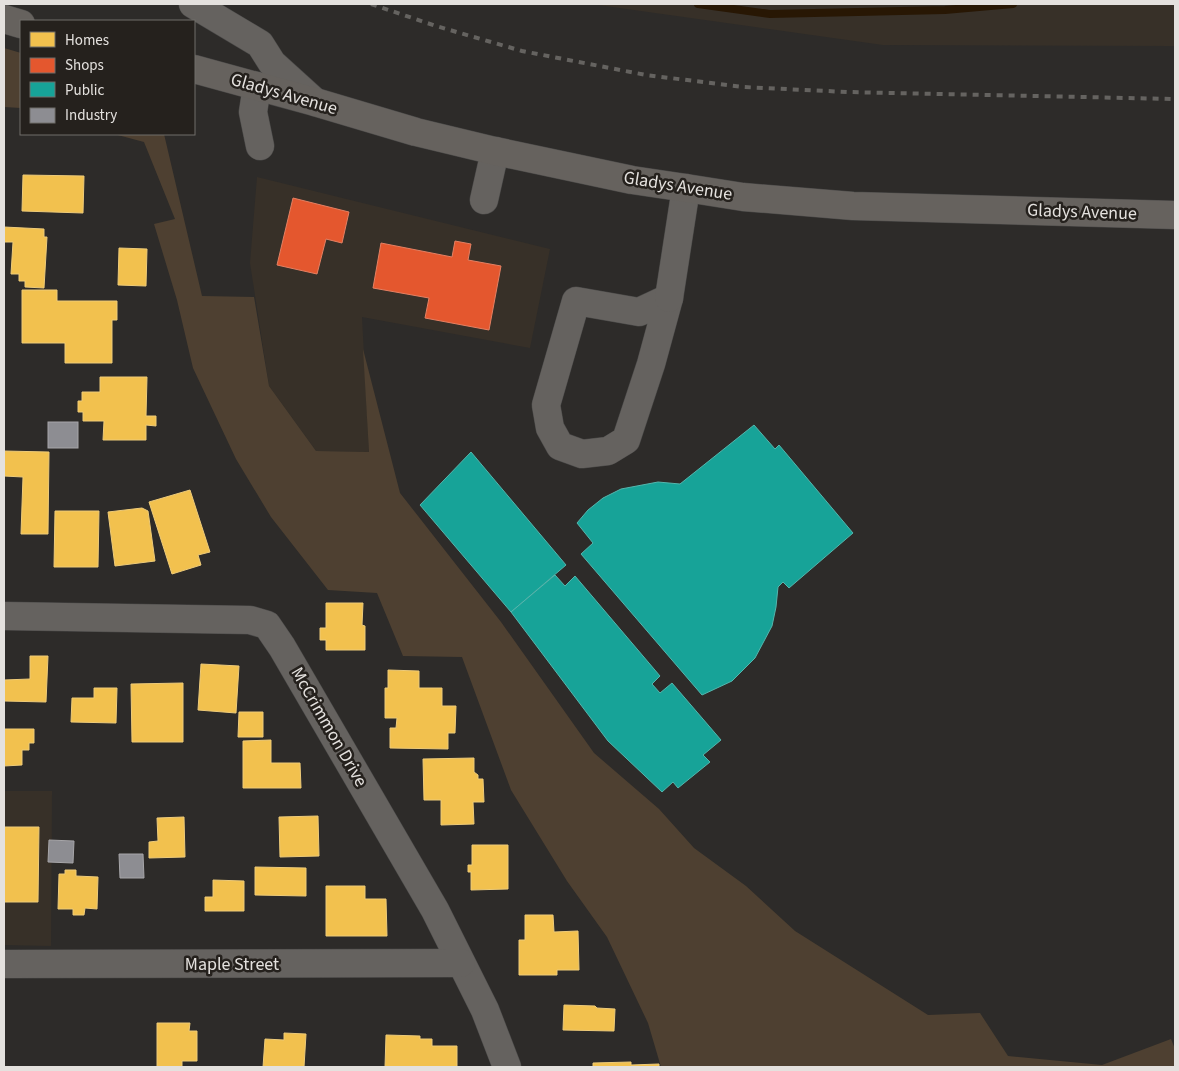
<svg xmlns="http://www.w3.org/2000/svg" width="1179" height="1071" font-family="'Source Sans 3',sans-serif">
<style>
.built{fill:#373028}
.green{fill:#4e4031}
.homes{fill:#f2c14e;stroke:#eecb79}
.shops{fill:#e4572e;stroke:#e48063}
.public{fill:#17a398;stroke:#54b6ad}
.industry{fill:#8d8d92;stroke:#a7a6a9}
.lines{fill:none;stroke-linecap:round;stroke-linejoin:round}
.stream{stroke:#281704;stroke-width:8}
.minor-casing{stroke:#494847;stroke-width:29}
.major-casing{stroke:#494847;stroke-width:29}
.minor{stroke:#65625f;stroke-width:28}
.major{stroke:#66625e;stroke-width:28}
.rail{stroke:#656360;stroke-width:4;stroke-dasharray:6 6;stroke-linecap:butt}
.labels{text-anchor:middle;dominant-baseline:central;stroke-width:5;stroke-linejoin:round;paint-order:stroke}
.street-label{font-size:18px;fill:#e4e1de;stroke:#25211d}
</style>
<rect width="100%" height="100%" fill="#2d2b29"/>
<g class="built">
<polygon points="591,4 1175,4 1175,46 883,45"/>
<polygon points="257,177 550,249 530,348 362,317 369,452 316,451 269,386 250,263"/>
<polygon points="4,791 52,791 51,946 4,945"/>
</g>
<g class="green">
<polygon points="4,48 21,53 21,108 4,107"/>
<polygon points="114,134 164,134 202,296 254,297 269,386 316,451 369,452 363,349 400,493 501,622 594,753 659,809 694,848 746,886 795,931 928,1015 980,1013 1008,1056 1102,1065 1171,1039 1175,1049 1175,1067 661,1067 648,1023 607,937 567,881 511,790 462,657 403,656 377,593 328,590 271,517 236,459 193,368 177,300 154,224 175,219 144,142"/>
</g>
<g class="homes">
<polygon points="23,175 84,176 83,213 22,211"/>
<polygon points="4,227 44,229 44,237 47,237 44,288 25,287 25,281 19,281 19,274 11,274 13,242 4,242"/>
<polygon points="119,248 147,249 146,286 118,285"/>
<polygon points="22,290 57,290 57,301 117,301 117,320 112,320 112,363 65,363 65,343 22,343"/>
<polygon points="100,377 147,377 146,416 156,416 156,426 146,425 146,440 103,440 104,421 83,421 83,412 78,412 78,401 82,401 82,392 100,392"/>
<polygon points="4,451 49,452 48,534 21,534 23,477 4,476"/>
<polygon points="190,490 210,552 198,555 201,565 172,574 149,502"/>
<polygon points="142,508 148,511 155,561 115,566 108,512"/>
<polygon points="55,511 99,511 98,567 54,567"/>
<polygon points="326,603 363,603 362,625 365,626 365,650 326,650 326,640 320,640 320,628 326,628"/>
<polygon points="30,656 48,656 46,702 4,701 4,680 30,679"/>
<polygon points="201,664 239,666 236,713 198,710"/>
<polygon points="388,670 419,671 419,688 442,688 442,706 456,706 455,733 448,733 448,749 390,748 390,728 396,728 397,718 385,718 385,688 388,688"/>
<polygon points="183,683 183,742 132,742 131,684"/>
<polygon points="94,688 117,688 116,723 71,722 72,698 94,698"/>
<polygon points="239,712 263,712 263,737 238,737"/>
<polygon points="4,729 34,729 34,743 29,743 29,750 22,750 22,765 4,766"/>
<polygon points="271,740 271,763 300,763 301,788 243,788 243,741"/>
<polygon points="474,758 474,772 478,775 478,779 483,779 484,802 473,802 474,824 441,825 441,800 424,800 423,759"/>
<polygon points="318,816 319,856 280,857 279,817"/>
<polygon points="184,817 185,857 149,858 149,842 158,841 157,818"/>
<polygon points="4,827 39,827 38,902 4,902"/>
<polygon points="472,845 508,845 508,889 471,890 471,872 468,872 468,865 472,865"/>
<polygon points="255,867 306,868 306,896 255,895"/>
<polygon points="65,870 76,870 76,876 98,877 97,909 85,908 84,915 73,915 73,909 58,909 59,874 65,874"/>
<polygon points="213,880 244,881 244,911 205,911 205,897 213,897"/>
<polygon points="326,886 365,886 365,899 386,899 387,936 326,936"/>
<polygon points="525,915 553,915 554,932 578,931 579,970 557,970 557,975 519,975 519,940 525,940"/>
<polygon points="564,1005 595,1006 597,1008 615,1009 614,1031 563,1030"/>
<polygon points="157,1023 190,1023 189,1031 197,1031 197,1061 182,1061 182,1067 157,1067"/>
<polygon points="284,1033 306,1034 304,1067 263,1067 265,1039 284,1040"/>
<polygon points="386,1035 420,1036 420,1039 432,1039 432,1046 457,1046 457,1067 385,1067"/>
<polygon points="631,1062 631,1065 659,1064 659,1067 593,1067 593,1063"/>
</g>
<g class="shops">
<polygon points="293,198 349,212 342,243 326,239 317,274 277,265"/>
<polygon points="455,241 471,244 468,260 501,266 489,330 425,318 429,298 373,288 381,243 452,257"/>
</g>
<g class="public">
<polygon points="754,425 775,449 779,445 853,533 789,588 783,582 778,587 776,607 772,626 755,658 732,681 702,695 581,554 593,543 577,523 588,510 603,498 621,489 658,482 680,484"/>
<polygon points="471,452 566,565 511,612 420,505"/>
<polygon points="555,575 565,586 575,576 660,676 652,684 660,693 672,683 721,740 703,755 710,762 678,788 673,782 662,792 608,741 511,612"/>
</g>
<g class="industry">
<rect x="48" y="422" width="30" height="26"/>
<polygon points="49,840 74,841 73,863 48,862"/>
<polygon points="119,854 143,854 144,878 120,878"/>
</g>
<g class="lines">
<polyline class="stream" points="698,4 770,14 945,10 1013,4"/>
<g class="minor-casing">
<g id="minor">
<polyline points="193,4 260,44 272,63 315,102"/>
<polyline points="257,86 253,112 260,146"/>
<polyline points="484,200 495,151"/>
<polygon points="669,298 651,364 626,440 608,451 582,454 560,446 550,428 546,405 576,301 639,312"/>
<polyline points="669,298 686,188"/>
<polyline points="4,616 250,620 267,625 282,647 435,910 485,1010 507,1067"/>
<polyline points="4,964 461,963"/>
</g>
</g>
<g class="major-casing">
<g id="major">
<polyline points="4,19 21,24"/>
<polyline points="194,69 315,102 416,132 495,151 632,180 686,188 743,197 853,206 1175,215"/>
</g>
</g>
<use href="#minor" class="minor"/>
<use href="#major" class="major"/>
<polyline class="rail" points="371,4 436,26 522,51 646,75 743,87 847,92 1175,99"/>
</g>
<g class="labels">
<g class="street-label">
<text transform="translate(284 94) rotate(16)">Gladys Avenue</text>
<text transform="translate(678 186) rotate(9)">Gladys Avenue</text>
<text transform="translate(1082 212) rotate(2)">Gladys Avenue</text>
<text transform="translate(329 727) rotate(60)">McCrimmon Drive</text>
<text x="232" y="964">Maple Street</text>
</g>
</g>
<rect width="1179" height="1071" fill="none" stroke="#e4e1de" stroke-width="10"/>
<rect x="20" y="20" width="175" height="115" fill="#25211d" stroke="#716e6a"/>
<rect x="30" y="32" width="25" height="15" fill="#f2c14e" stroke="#716e6a"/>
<text x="65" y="45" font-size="15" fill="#e4e1de">Homes</text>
<rect x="30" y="58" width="25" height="15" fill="#e4572e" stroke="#716e6a"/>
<text x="65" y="70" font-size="15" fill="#e4e1de">Shops</text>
<rect x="30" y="82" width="25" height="15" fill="#17a398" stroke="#716e6a"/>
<text x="65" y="95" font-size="15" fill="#e4e1de">Public</text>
<rect x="30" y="108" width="25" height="15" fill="#8d8d92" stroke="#716e6a"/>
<text x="65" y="120" font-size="15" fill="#e4e1de">Industry</text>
</svg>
